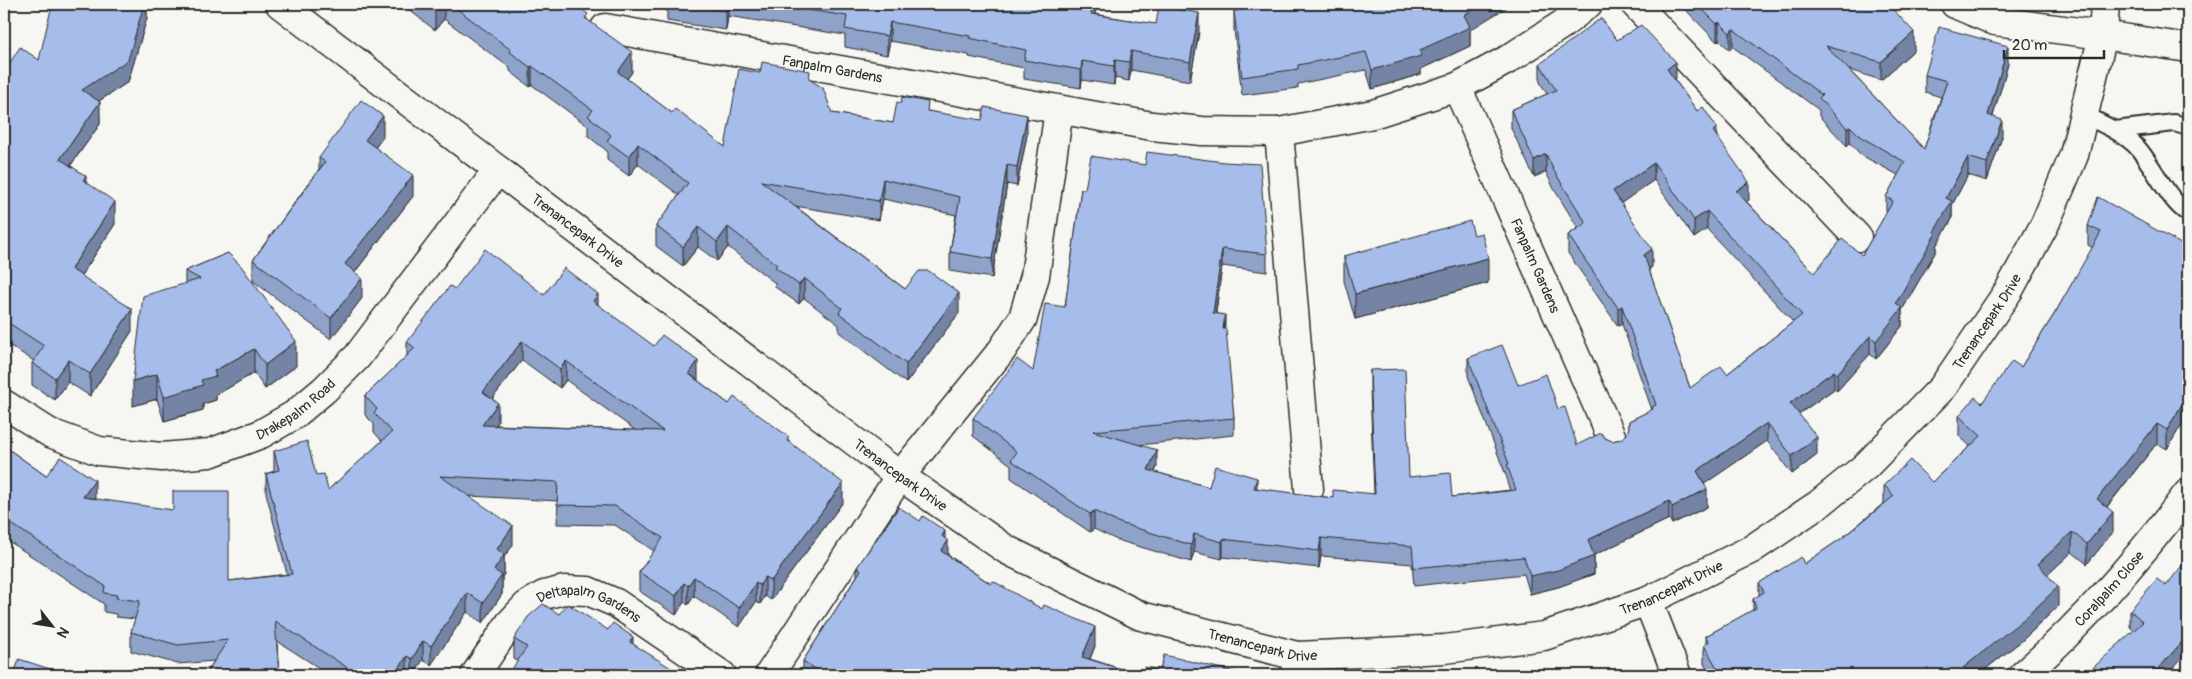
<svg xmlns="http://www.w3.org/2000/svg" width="2192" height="679" font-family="Pangolin,sans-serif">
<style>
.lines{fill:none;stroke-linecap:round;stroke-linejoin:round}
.lane-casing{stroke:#2b2b2b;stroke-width:20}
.street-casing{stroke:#2b2b2b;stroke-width:31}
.secondary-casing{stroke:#2b2b2b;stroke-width:31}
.lane{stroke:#f6f6f2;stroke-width:16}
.street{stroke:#f6f6f2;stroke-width:28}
.secondary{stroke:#f6f6f2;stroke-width:28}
.wall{fill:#8fa3ca;stroke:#2b2b2b;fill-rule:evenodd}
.shaded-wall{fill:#7484a4;stroke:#2b2b2b}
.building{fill:#a6bdeb;stroke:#2b2b2b;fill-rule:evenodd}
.labels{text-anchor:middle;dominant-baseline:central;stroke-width:5;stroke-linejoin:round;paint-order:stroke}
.street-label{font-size:14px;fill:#2b2b2b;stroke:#f6f6f2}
</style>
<rect width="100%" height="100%" fill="#f6f6f2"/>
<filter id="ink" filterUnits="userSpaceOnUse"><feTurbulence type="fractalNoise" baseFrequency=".02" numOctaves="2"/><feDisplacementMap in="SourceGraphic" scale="10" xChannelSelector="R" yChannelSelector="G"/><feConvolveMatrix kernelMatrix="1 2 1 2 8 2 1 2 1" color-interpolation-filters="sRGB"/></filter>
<g filter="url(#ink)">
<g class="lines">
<g class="lane-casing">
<g id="lane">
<path d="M2084,115C2101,123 2119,131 2134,144C2152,161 2168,202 2188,213"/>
<polyline points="2115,130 2174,123 2188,127"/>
</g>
</g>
<g class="street-casing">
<g id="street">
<polyline points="1635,4 1857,237"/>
<polyline points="1955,4 1995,21 2103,35 2188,48"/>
<path id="s1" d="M605,28L1152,126L1202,131L1279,132L1373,114L1457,87L1507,60L1563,24L1588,4"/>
<path id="s2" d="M1457,87L1614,443"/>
<polyline points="1279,132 1309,489"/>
<path id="s3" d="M4,404L50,433L99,451L162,457L210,453L261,434L294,415L324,390L357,357L498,170"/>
<polyline points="1648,601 1677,675"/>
<path id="s4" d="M475,675L510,623L526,606L544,595L564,590L588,591L616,603L722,675"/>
<polyline points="769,675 900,476 1002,350 1023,318 1035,276 1059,110"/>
<polyline points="1295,675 1297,656"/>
<path id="s5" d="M2023,675C2083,623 2140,557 2188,493"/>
</g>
</g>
<g class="secondary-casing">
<g id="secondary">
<path id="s6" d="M280,4L900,476L1007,550L1141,616L1297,656L1445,649L1544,636L1648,601L1752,549L1819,504L1866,466L1943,387L2009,290L2045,224L2074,155L2103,35L2105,4"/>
</g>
</g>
<use href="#lane" class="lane"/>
<use href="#street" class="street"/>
<use href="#secondary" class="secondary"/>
</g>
<g class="wall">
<polygon points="147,4 147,18 128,82 99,101 100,124 71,165 86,183 115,224 81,276 132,331 90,396 68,382 55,400 32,385 32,363 34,361 4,342 4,72 39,60"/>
<polygon points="404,4 575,4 588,20 632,72 627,79 672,113 725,147 760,73 810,80 832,113 893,123 928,111 1027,135 1017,186 1007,184 992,278 950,271 950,252 956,215 883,199 879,220 795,206 905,289 959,313 906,383 839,332 839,325 804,298 799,304 775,287 775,283 728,247 717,261 698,247 683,266 656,246 656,226 679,195 638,164 629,176 607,160 607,151 588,136 588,126 532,85 530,87 510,71 510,68 444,19 435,30 409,10 409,8"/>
<polygon points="667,4 1097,4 1095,14 1199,32 1190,81 1131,70 1129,81 1115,78 1114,85 1082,80 1081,88 1024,79 1024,68 969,57 969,55 890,41 887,55 845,47 845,35 728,16 726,30 667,21"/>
<path d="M1680,4H1888L1914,50L1881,80L1849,70L1924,149L1941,97L1925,92V75L2008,64L1993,116L2002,137L1987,181L1968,175L1952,205V219L1936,246V251L1902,310V326L1876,359L1870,354L1837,391L1834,389L1799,414L1817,455L1792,474L1767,441L1704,484L1707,507L1672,524L1669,519L1594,555V574L1558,587L1530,594L1524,574L1414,586L1412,564L1321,556L1319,568L1223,557L1222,559L1194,552L1191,562L1117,540L1094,529L1090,532L1011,478V465L973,436V418L1033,371L1065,307L1081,189L1267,254V272L1222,266L1216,313L1225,329L1234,418V435L1139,445L1157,467L1155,472L1209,487L1257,489L1333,498L1374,494L1370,388V370L1409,477L1452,497L1510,490L1507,483V478L1468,376V358L1518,385L1558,409L1577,445L1605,438L1612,441L1621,439L1627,434L1629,430V421L1652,410L1622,324L1618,326L1568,253V235L1578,228L1554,189L1546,172L1534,177L1511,128V110L1547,94L1540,82V64L1617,40L1676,79L1675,80L1697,111L1717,137L1749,200L1746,201L1814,273L1862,255L1886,214V197L1898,175L1861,155L1850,143L1847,146L1819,116V110L1733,47L1730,50L1719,40L1717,42ZM1654,180L1694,238L1707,229L1793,322L1727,374L1690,388L1649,270L1652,267L1621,203Z"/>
<polygon points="1234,11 1470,30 1470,46 1421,69 1421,74 1372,89 1366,70 1298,84 1298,88 1242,95 1234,30"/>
<polygon points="383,137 375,148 413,196 355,272 362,298 331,339 253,281 253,260 319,169 319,158"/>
<polygon points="2088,226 2188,248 2188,414 2167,449 2157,443 2107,507 2113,532 2087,564 2072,552 2047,575 2058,606 2025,638 1978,675 1710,675 1704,664 1704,645 1706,644 1706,636 1753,610 1753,599 1759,596 1759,583 1804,564 1842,538 1884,503 1884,485 1932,482 1970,446 1959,436 1959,416 1982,403 2021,367 2055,313 2093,248 2088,245"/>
<polygon points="1474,235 1488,283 1355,319 1344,281 1344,256"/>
<polygon points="228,253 296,366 265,389 254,373 216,395 216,400 203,404 203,410 164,421 157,399 133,406 185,283 185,271"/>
<path d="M455,289L544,295L598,305L729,404L789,441L843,502L771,600L765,596L760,604L756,602L739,627L694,596L688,605L684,602L676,615L639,591V572L654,551L615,525L557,524L558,501L470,496L513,545L504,557V574L502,577V594L483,623L467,612L431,665L423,660L413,675H330L277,641L279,675H205L214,661L178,664L131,651V632L135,619L116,617V614L104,612V604L4,538V446L46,476L95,499L229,581L287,574L266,493V474L274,471V451L316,475L328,490L382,441L374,432V424L365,415V396L407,356V342ZM522,360L560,388L566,380L635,430L496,425L498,422L492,399Z"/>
<polygon points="945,539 948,555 991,584 1095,646 1090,659 1140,675 803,675 803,661 857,576 857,567"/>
<polygon points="2166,586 2188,651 2089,673 2134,631 2130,627 2130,610"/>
<polygon points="559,614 608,630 633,644 517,661 514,659 514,639"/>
</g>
<g class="shaded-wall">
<polygon points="144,4 147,4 147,18 128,82 82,112 82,90"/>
<polygon points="441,4 444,4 444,19 435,30 435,11"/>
<polygon points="727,4 728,4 728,16 726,30 726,11"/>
<polygon points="1093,4 1097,4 1091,32 1091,14"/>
<polygon points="1482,4 1512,4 1470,30 1470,46 1421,69 1421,74 1372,89 1372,70 1420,50 1464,15"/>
<polygon points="1199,13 1199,32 1190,81 1190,62"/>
<polygon points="890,22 890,41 887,55 887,36"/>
<polygon points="1719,22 1719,40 1717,42 1717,24"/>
<polygon points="1733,29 1733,47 1730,50 1730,33"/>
<polygon points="1914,32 1914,50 1881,80 1881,62"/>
<polygon points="2008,46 2008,64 1988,133 1988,115"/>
<polygon points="1131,51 1131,70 1129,81 1129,62"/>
<polygon points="632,52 632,72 618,91 618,72"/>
<polygon points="1115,60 1115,78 1114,85 1114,66"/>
<polygon points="1082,61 1082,80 1081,88 1081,70"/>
<polygon points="1676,62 1676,79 1667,86 1667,69"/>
<polygon points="532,66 532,85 530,87 530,67"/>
<polygon points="100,102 100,124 60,180 60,159"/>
<polygon points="1027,115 1027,135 1017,186 1017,167"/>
<polygon points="383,116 383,137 365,161 365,140"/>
<polygon points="2002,120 2002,137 1987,181 1987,163"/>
<polygon points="1850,126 1850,143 1847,146 1847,128"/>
<polygon points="1717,128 1717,146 1713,131"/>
<polygon points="638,144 638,164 629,176 629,157"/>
<polygon points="1546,154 1546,172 1534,177 1534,160"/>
<polygon points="1968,157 1968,175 1952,205 1952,219 1936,246 1936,251 1902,310 1902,326 1876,359 1876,341 1934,232 1946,198"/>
<polygon points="1654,163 1654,180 1613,209 1613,191"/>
<polygon points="1007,165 1007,184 992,278 992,259"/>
<polygon points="413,175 413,196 345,285 345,264"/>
<polygon points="86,176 86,198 83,180"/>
<polygon points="883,179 883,199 879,220 879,201"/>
<polygon points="1749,182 1749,200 1736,208 1736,191"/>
<polygon points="115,202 115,224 71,291 71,269"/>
<polygon points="1707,211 1707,229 1694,238 1694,220"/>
<polygon points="698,227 698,247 683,266 683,247"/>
<polygon points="728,227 728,247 717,261 717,242"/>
<polygon points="1222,249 1222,266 1213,330 1213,313"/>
<polygon points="1652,249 1652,267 1644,273 1644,255"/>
<polygon points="1488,258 1488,283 1355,319 1355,294"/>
<polygon points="362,278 362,298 331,339 331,318"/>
<polygon points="804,278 804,298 799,304 799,285"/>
<polygon points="959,293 959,313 906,383 906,364"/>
<polygon points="598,294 598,313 593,301"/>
<polygon points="1622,306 1622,324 1618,326 1618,308"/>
<polygon points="132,309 132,331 90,396 90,374"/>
<polygon points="1225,315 1225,332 1223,329"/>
<polygon points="1870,336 1870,354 1837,391 1837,374"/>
<polygon points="296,341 296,366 265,389 265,365"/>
<polygon points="522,341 522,360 483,411 483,392"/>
<polygon points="254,349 254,373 216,395 216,400 203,404 203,410 164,421 164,397 201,380 214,371"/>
<polygon points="68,360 68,382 55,400 55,378"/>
<polygon points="566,361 566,380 560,388 560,369"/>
<polygon points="698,361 698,380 689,374"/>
<polygon points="1834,371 1834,389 1790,420 1790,403"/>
<polygon points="157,374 157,399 133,406 133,381"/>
<polygon points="2188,394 2188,414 2167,449 2167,430"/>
<polygon points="498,403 498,422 482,444 482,425"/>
<polygon points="1767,423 1767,441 1697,489 1697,471"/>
<polygon points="2157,424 2157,443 2097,519 2097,499"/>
<polygon points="1817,437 1817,455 1792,474 1792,456"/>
<polygon points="1157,450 1157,467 1148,487 1148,470"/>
<polygon points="1257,478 1257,496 1254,488"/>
<polygon points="95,480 95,499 83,497"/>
<polygon points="843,483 843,502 771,600 771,581"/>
<polygon points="1707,489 1707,507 1672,524 1672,507"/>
<polygon points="1669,501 1669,519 1588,558 1588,540"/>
<polygon points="1094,511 1094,529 1090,532 1090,514"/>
<polygon points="2113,512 2113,532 2087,564 2087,544"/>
<polygon points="513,526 513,545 504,557 504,574 502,577 502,594 483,623 483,603 494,570 497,549"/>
<polygon points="945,531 945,545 948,541 948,560 941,570 942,536"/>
<polygon points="2072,532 2072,552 2038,584 2038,564"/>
<polygon points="1194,534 1194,552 1191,562 1191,545"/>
<polygon points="1321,538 1321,556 1319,568 1319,551"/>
<polygon points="1223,539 1223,557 1222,559 1222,542"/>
<polygon points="1594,556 1594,574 1558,587 1530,594 1530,576"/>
<polygon points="694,577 694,596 688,605 688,586"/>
<polygon points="765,577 765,596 760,604 760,585"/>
<polygon points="684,583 684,602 676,615 676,596"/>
<polygon points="756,583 756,602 739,627 739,608"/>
<polygon points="2058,587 2058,606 2025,638 1978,675 1962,675 1963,668"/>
<polygon points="467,593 467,612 431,665 431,646"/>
<polygon points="1095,627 1095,646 1083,675 1082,657"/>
<polygon points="2188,635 2188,651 2167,675 2153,675"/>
<polygon points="633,637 633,657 630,642"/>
<polygon points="423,641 423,660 413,675 412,675 412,659"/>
<polygon points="407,656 407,675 394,675"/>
</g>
<g class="building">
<polygon points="53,4 144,4 128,60 82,90 100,102 60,159 86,176 83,180 115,202 71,269 132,309 90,374 68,360 55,378 32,363 44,346 4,320 4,72 20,47 39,60 52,5"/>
<polygon points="426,4 441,4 435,11"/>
<polygon points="451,4 575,4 588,14 585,18 632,52 618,72 672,113 675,109 725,147 739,69 760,73 762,62 810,71 809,79 823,88 832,113 893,123 897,102 901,103 902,97 928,102 927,111 982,120 985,107 1027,115 1017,167 1007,165 992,259 950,252 960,197 883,179 879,201 761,181 905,289 919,271 929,271 959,293 906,364 839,313 842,308 804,278 799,285 775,267 777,265 728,227 717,242 698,227 683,247 656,226 688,183 638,144 629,157 607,141 611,135 588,116 593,110 532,66 530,67 510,52 511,50"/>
<polygon points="678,4 727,4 726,11"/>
<polygon points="770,4 1093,4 1091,14 1156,24 1159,6 1199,13 1190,62 1131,51 1129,62 1115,60 1114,66 1082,61 1081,70 1024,60 1026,50 969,38 970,36 890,22 887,36 845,29 847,16"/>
<polygon points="1286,4 1482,4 1464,15 1470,27 1420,50 1421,56 1372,70 1366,52 1298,65 1298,69 1242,77 1234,11"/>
<path d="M1697,4H1888L1914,32L1881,62L1826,46L1924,149L1947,81L1925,75L1939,27L2008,46L1988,115L2002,120L1987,163L1968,157L1946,198L1952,201L1934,232L1936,233L1896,303L1902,308L1876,341L1870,336L1837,374L1834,371L1790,403L1817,437L1792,456L1767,423L1697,471L1707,489L1672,507L1669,501L1588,540L1594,556L1558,570L1530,576L1524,557L1414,568L1412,546L1321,538L1319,551L1223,539L1222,542L1194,534L1191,545L1117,522L1094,511L1090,514L1011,460L1017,452L973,418L1017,359L1033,371L1045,304L1065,307L1081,189H1085L1091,156L1145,165L1147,152L1224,162L1260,164L1267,254L1222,249L1213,313L1225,315L1223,329H1226L1234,418L1093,431L1157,450L1148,470L1209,487L1215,466L1257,478L1254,488L1333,498V490L1375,494L1370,370L1405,369L1409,477L1450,473L1452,497L1516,490L1507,465L1509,464L1468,358L1502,345L1518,385L1546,374L1558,409L1565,407L1577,445L1601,433L1605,438L1612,441L1621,439L1627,434L1629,427V421L1653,409L1652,407L1656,405L1622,306L1618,308L1568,235L1586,223L1554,171L1546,154L1534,160L1511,110L1556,90L1540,64L1601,18L1617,40L1641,25L1676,62L1667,69L1697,111L1703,107L1717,128L1713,131L1749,182L1736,191L1814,273L1842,239L1862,255L1893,201L1886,197L1905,162L1861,137L1850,126L1847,128L1819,98L1822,95L1733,29L1730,33L1719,22L1717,24ZM1654,163L1694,220L1707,211L1802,315L1727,374L1721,366L1690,388L1644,255L1652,249L1613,191Z"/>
<polygon points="361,100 383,116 365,140 413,175 345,264 362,278 331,318 253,260 325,162 319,158"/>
<polygon points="2098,197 2188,248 2188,394 2167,430 2157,424 2097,499 2113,512 2087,544 2072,532 2038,564 2058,587 2025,618 1963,668 1967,672 1962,675 1721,675 1704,645 1709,642 1706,636 1756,608 1753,599 1764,592 1759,583 1801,557 1804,564 1842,538 1894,496 1884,485 1910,460 1932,482 1981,436 1959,416 1975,397 1982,403 2012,361 2021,367 2055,313 2101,232 2088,226"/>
<polygon points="1470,221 1474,235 1482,233 1488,258 1355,294 1344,256"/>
<path d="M485,249L544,295L564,268L598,294L593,301L654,346L662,335L698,361L689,374L729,404L734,397L789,437L787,440L843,483L771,581L765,577L760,585L756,583L739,608L694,577L688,586L684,583L676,596L639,572L663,538L615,506L557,505L558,482L440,476L513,526L497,549L504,555L494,570L502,575L483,603L467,593L431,646L423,641L412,659L407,656L394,675H347L351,670L275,621L279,675H205L228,640L178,645L131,632L140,601L116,598L117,595L104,593L105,586L4,519V446L46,476L60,457L95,480L83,497L173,510V491H229V581L292,574L266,474L279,470L274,451L307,441L316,475L324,474L328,490L392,432L374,413L377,409L365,396L415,348L407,342L450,286L455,289ZM522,341L560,369L566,361L663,431L482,425L498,403L483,392Z"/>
<polygon points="228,253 241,266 296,341 265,365 254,349 214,371 216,376 201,380 203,385 164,397 157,374 133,381 143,296 200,279 185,271"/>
<polygon points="899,507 920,521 923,516 945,531 942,536 948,541 941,551 991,584 993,581 1042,609 1044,605 1095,627 1082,657 1140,675 820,675 822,673 803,661 861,570 857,567"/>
<polygon points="2188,558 2188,635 2153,675 2085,675 2143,622 2130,610 2157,579 2166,586"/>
<polygon points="543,604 559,614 568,604 608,630 613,623 633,637 630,642 682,675 508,675 527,647 514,639 528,617"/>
<polygon points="1164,655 1247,675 1144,675 1145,667 1160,670"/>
<polygon points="19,659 53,670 52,675 14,675"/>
<polygon points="1630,668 1631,674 1646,670 1647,675 1601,675"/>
<polygon points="2068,670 2072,675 2061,675"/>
<polygon points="1567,672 1568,675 1555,675"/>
</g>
</g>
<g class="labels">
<g class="street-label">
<text stroke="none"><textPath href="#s1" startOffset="231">Fanpalm Gardens</textPath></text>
<text stroke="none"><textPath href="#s6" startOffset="374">Trenancepark Drive</textPath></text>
<text stroke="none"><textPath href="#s2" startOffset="195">Fanpalm Gardens</textPath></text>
<text stroke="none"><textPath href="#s6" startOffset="2024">Trenancepark Drive</textPath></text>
<text stroke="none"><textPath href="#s3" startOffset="315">Drakepalm Road</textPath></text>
<text stroke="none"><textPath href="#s6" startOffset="779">Trenancepark Drive</textPath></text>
<text stroke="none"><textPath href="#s6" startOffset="1604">Trenancepark Drive</textPath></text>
<text stroke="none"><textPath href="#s5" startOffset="122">Coralpalm Close</textPath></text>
<text stroke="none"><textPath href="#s4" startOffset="155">Deltapalm Gardens</textPath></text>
<text stroke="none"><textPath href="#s6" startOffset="1184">Trenancepark Drive</textPath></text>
</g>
</g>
<rect width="2192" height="679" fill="none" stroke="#f6f6f2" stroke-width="20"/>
<rect x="10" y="10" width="2172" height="659" fill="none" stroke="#2b2b2b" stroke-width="2" filter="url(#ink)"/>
<g transform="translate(52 626) rotate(121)" stroke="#f6f6f2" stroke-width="4" paint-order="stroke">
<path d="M0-4L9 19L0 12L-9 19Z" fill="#2b2b2b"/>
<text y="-8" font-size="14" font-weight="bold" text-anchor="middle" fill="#2b2b2b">N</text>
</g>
<path d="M2004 50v8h100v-8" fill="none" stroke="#2b2b2b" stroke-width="2.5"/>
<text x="2012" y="50" font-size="15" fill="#2b2b2b" stroke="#f6f6f2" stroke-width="4" paint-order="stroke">20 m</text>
</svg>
